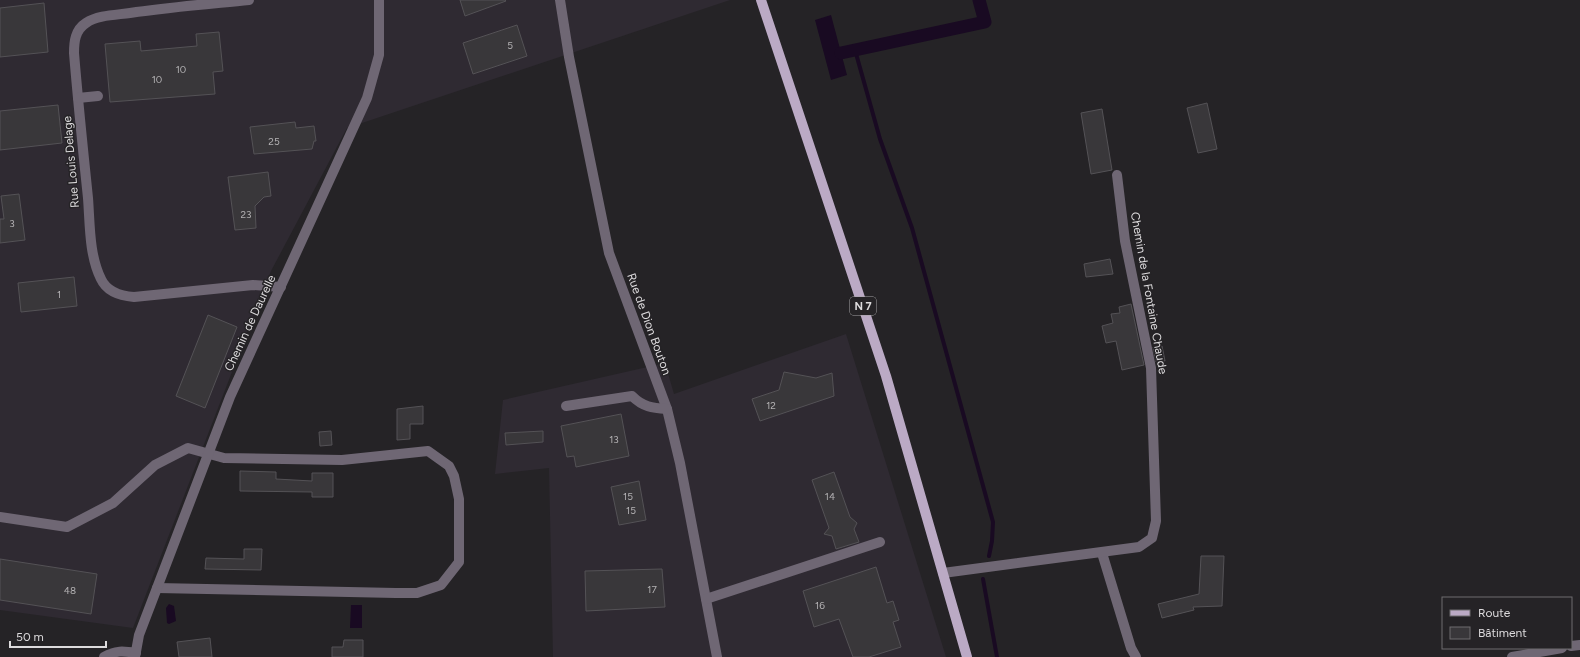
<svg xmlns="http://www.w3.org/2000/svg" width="1580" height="657" font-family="Figtree,sans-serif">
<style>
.built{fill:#2f2a32}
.water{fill:#190a22}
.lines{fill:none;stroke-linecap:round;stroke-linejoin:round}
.stream{stroke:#190a22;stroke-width:4}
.canal{stroke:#190a22;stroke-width:13}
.building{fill:#39373a;stroke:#545256}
.minor{stroke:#6f6774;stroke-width:10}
.major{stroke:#bbaac5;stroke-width:10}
.labels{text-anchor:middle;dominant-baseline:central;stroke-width:3;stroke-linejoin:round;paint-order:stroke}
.number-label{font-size:10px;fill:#b4b2b4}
.shield{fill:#252326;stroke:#a6a4a6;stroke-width:1}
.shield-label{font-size:11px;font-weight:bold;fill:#dddbdd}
.street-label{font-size:12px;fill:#dddbdd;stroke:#252326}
</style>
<rect width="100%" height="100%" fill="#252326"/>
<g class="built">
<polygon points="0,0 730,0 347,128 271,271 133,628 0,610"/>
<polygon points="846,334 946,657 553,657 549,468 495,474 503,400 665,363 674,394"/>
</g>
<g class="water">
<polygon points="831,15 847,75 831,80 815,20"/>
<polygon points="169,604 174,606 176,621 169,624 167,623 166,608"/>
<polygon points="351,605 362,605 362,628 350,628"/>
</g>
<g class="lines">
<g class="stream">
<polyline points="855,50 880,139 912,228 993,522 992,541 989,556"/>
<polyline points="983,579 997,657"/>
</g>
<polyline class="canal" points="841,53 985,22 979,0"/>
</g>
<g class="building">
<polygon points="460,0 505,0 506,1 465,16"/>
<polygon points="44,3 48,52 0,57 0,8"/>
<polygon points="517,25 527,56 473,74 463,43"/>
<polygon points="219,32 223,71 213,72 215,94 110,102 105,44 140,41 141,51 197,46 196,34"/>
<polygon points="1207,103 1217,149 1198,153 1187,108"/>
<polygon points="58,105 62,143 0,150 0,111"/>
<polygon points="1102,109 1112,170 1091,174 1081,113"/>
<polygon points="295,122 296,128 314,126 316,141 314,141 312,149 254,154 250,127"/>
<polygon points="268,172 271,196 264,197 255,206 256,228 235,230 228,177"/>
<polygon points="19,194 25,240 0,243 0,219 4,219 1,196"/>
<polygon points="1110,259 1113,274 1086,277 1084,264"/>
<polygon points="74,277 77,306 21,312 18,283"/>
<polygon points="1131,304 1144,365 1122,370 1116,341 1106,343 1102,326 1113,323 1111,314 1120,313 1119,307"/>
<polygon points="208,315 237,327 205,408 176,396"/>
<polygon points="1162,346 1165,361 1156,362 1153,347"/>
<polygon points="784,372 816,378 832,373 834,396 760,421 752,399 779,390"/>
<polygon points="423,406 423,424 410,424 410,439 397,440 397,409"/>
<polygon points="621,414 629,456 576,467 574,456 567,457 561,426"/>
<polygon points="331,431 332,445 320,446 319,432"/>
<polygon points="543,431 543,442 506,445 505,433"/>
<polygon points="240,471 276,472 276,479 312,481 312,473 333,473 333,497 312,497 312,492 240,491"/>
<polygon points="834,472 850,517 857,523 854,529 859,542 836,549 832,536 824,534 829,528 812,480"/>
<polygon points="639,481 646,520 619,525 611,487"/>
<polygon points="244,549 262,549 261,570 205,569 206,558 244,559"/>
<polygon points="1201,556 1224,556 1222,606 1193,607 1194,610 1162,618 1158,604 1199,594"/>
<polygon points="0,559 97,574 91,614 0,600"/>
<polygon points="876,567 887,603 893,601 899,620 893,622 901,647 869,657 853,657 839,619 814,627 803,591"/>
<polygon points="662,569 665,607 586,611 585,571"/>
<polygon points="210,638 212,657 179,657 177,642"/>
<polygon points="344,640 363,640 363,657 332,657 332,647 343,647"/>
</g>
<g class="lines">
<g class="minor">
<path d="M249,0C209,4 170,7 130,13C116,15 98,15 86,23C75,30 74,42 74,53C78,102 83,150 88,198C90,224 89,255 101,279C107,292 121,296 134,297L253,285L281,287"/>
<polyline points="560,0 569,57 609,253 667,409 680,463 717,657"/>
<polyline points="78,98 98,96"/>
<path d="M566,406L632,396C643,407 652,408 667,409"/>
<polyline points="0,517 67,527 113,503 155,465 188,448 224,458 342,460 428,451 449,466 454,476 459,499 459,562 441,585 417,593 396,593 157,588"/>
<polyline points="1102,553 1131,648 1136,657"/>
<polyline points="943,573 1139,547 1152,538 1156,521 1151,368 1125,241 1117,175"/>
<polyline points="706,599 880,542"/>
<polyline points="1571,646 1580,645"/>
<path d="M104,657C115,650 124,651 136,653"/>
<polyline points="135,657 139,635 230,397 367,98 379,55 379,0"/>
<polyline points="1512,657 1562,648"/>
</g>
<polyline class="major" points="761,0 886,376 967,657"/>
</g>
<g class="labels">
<g class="number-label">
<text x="510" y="45">5</text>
<text x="181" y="69">10</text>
<text x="157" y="79">10</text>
<text x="274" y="141">25</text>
<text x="246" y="214">23</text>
<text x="12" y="223">3</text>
<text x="59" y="294">1</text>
<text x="771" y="405">12</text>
<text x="614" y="439">13</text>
<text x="628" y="496">15</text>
<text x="830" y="496">14</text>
<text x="631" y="510">15</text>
<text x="652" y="589">17</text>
<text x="70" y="590">48</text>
<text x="820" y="605">16</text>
</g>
<rect class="shield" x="850" y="297" width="26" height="18" rx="3"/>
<g class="shield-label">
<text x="863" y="306">N 7</text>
</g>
<g class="street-label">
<text transform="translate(71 162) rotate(-95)">Rue Louis Delage</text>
<text transform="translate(1149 293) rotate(80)">Chemin de la Fontaine Chaude</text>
<text transform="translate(250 323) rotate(-65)">Chemin de Daurelle</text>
<text transform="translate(649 324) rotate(70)">Rue de Dion Bouton</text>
</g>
</g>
<rect x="1442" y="597" width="130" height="52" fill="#252326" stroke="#6f6d6f"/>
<rect x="1450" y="610" width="20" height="6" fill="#bbaac5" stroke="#6f6d6f"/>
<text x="1478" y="617" font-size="12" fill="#dddbdd">Route</text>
<rect x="1450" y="627" width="20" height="12" fill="#39373a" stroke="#6f6d6f"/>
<text x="1478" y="637" font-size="12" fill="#dddbdd">Bâtiment</text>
<path d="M10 641v6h96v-6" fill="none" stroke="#dddbdd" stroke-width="2"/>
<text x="16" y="641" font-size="12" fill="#dddbdd" stroke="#252326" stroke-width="3" paint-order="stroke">50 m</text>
</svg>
